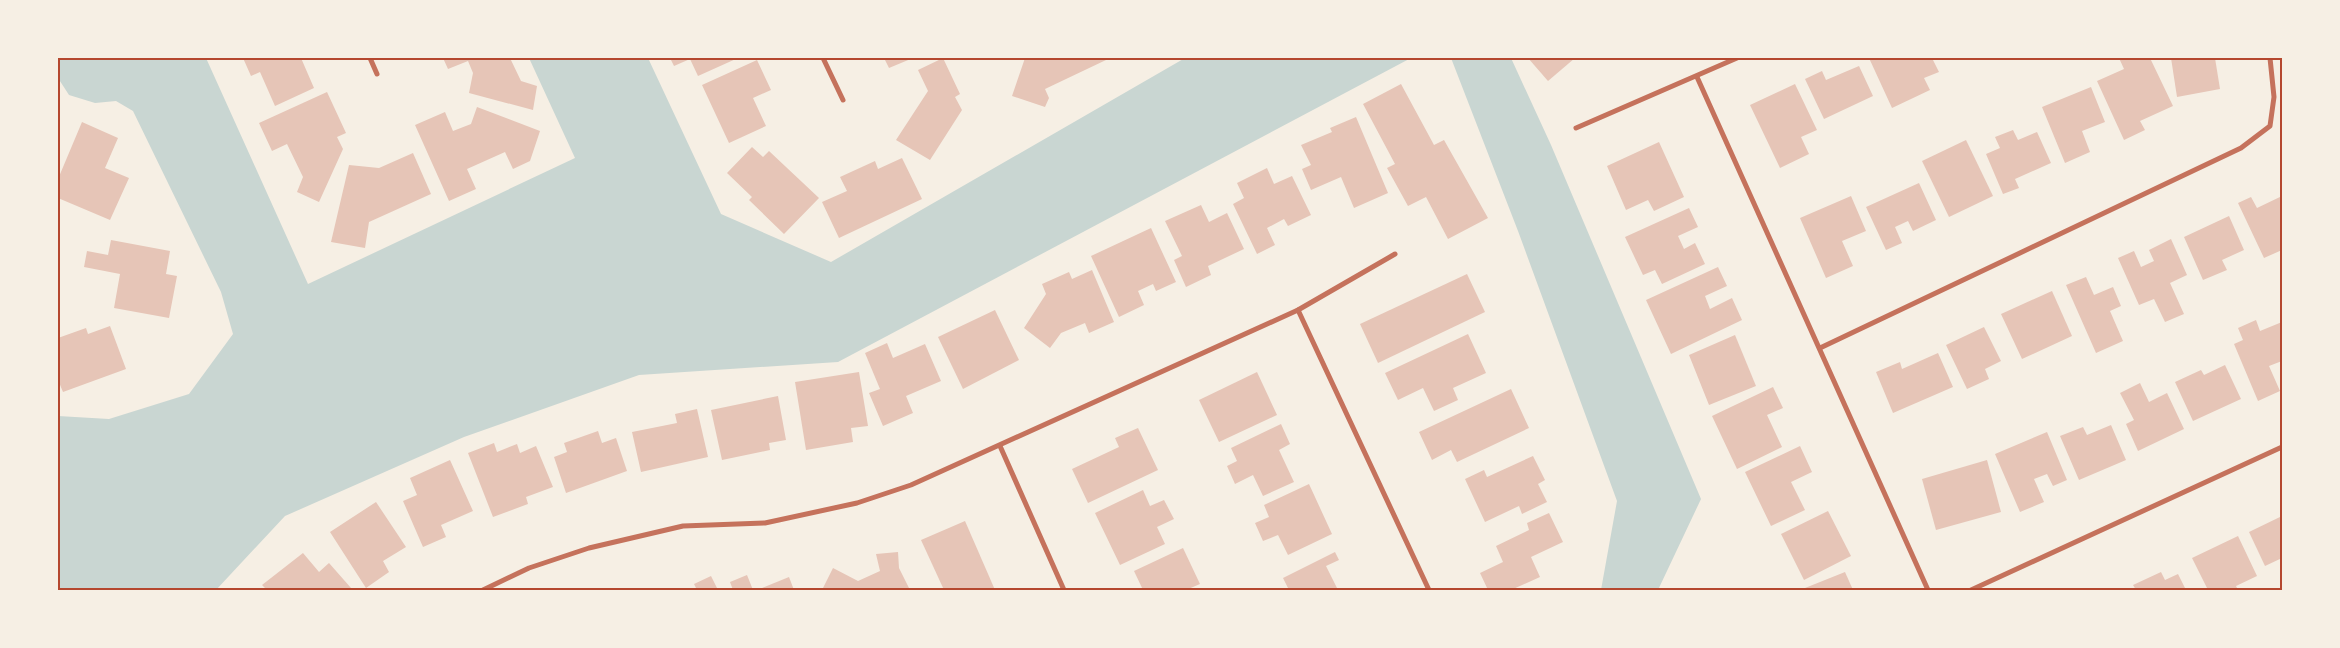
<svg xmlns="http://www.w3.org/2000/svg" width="2340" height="648" font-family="Raleway,sans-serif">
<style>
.water{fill:#c9d6d2}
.building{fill:#e6c5b7}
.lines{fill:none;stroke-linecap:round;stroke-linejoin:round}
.minor{stroke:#c5725c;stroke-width:5}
.neatline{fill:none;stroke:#b5482f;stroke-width:2}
</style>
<rect width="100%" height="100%" fill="#f6efe4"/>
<g class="water">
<polygon points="58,58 206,58 308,284 575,158 529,58 648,58 721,214 831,262 1185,58 1411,58 838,362 639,375 464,437 285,516 216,590 58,590 58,416 109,419 189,394 233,334 221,292 133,111 116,101 95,103 69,95 58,78"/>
<polygon points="1451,58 1511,58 1551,145 1701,499 1658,590 1601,590 1617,501 1518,231"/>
</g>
<g class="building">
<polygon points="243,58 301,58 314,88 275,106 260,72 251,76"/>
<polygon points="443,58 510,58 521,81 537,86 533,110 469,93 473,73 468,61 448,69"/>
<polygon points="670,58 738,58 698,76 690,59 674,66"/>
<polygon points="884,58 913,58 889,68"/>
<polygon points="943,58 960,94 955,97 962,110 930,160 896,140 928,91 918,70"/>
<polygon points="1025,58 1104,58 1106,60 1045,89 1049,98 1045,107 1012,96"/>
<polygon points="1528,58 1575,58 1548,81"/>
<polygon points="1869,58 1932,58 1939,72 1924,78 1930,90 1892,108"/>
<polygon points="2119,58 2150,58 2173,106 2140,121 2145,130 2124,140 2097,81 2124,69"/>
<polygon points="2171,58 2215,58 2220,89 2177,97"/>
<polygon points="757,60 771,90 753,98 766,126 729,143 702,85"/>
<polygon points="1859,66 1873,96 1824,119 1805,79 1822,71 1826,80"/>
<polygon points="1401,84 1434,145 1444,140 1488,218 1448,239 1426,197 1408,206 1387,168 1395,164 1363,104"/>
<polygon points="1795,84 1817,130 1801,137 1809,154 1780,168 1750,105"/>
<polygon points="2091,87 2105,122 2082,131 2090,152 2065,163 2042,107"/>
<polygon points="327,92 346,133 337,137 343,149 319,202 297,192 303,177 287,144 272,151 259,123"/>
<polygon points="477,107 540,131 530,161 513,169 505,152 467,169 476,189 449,201 415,125 445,112 453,131 471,124"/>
<polygon points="1356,117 1388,193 1354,208 1341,177 1311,190 1302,169 1311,165 1301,145 1332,132 1330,128"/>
<polygon points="82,122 118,138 105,168 129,178 110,220 58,198 58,179"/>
<polygon points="2013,130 2018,140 2037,132 2051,163 2015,179 2019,188 2003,194 1986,154 2000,148 1995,137"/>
<polygon points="1966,140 1993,196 1949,217 1922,161"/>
<polygon points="1659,142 1684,197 1654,211 1648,200 1626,210 1607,166"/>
<polygon points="752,147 763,157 769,151 819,198 784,234 749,200 752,197 727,173"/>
<polygon points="413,153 431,194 369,222 365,248 331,242 349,165 379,168"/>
<polygon points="902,158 922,199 839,238 822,202 847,191 840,177 875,161 878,169"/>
<polygon points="1267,168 1274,184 1292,176 1311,215 1288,226 1284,219 1267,228 1275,245 1257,254 1233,204 1244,198 1237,183"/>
<polygon points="1919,183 1936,220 1913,231 1908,221 1895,227 1902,243 1886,250 1866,207"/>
<polygon points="1851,196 1866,231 1842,241 1853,266 1826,278 1800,218"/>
<polygon points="2282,196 2282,250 2264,258 2238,203 2251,197 2257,208"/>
<polygon points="1201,205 1209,222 1227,213 1244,249 1208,266 1211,275 1186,287 1174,260 1182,256 1165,221"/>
<polygon points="1689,208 1698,227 1678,236 1684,249 1695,243 1705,264 1662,284 1655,270 1643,275 1625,237"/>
<polygon points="2229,216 2244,250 2222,260 2227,270 2203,280 2184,237"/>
<polygon points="1151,228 1176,282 1156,291 1153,284 1138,291 1144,305 1119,317 1091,256"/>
<polygon points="2171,239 2187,275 2170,283 2184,314 2165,322 2154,299 2139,305 2118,258 2134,251 2141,267 2154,261 2149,250"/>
<polygon points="111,240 170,251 166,274 177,276 169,318 114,308 120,274 84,267 87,251 108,255"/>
<polygon points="1718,267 1727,286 1705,296 1710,309 1732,298 1742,320 1671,354 1646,300"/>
<polygon points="1092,270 1114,322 1089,333 1085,323 1061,333 1050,348 1024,328 1046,294 1042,284 1069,272 1072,279"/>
<polygon points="1467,274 1485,312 1378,363 1360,324"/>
<polygon points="2086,277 2094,295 2113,287 2121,306 2110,311 2123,341 2096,353 2066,285"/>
<polygon points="2052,291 2072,336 2022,359 2001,314"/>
<polygon points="995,310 1019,360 963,389 938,337"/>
<polygon points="2256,320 2260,331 2282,322 2282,361 2269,366 2280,391 2258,401 2234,344 2243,340 2238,328"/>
<polygon points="110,326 126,369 63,392 58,380 58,338 86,328 88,334"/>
<polygon points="1984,327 2001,361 1985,369 1989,379 1967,389 1946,345"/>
<polygon points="1468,334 1486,373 1453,388 1458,400 1434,411 1423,388 1398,400 1385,373"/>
<polygon points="1735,335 1756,386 1709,405 1689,355"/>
<polygon points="887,343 893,358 925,344 941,381 906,396 913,413 883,426 869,393 880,389 865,353"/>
<polygon points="1938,353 1953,387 1893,413 1876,372 1900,362 1902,369"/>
<polygon points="2225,365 2241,399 2193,421 2175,382 2201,370 2204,375"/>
<polygon points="859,372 868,426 851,428 853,442 806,450 795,382"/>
<polygon points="1257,372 1277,415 1219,442 1199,400"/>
<polygon points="2140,383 2149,402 2167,393 2184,429 2138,451 2126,424 2134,420 2120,393"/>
<polygon points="1773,387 1783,408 1767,415 1782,447 1737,469 1712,416"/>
<polygon points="1511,389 1529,428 1457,462 1451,450 1432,460 1419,432"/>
<polygon points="778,396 786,440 769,443 770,450 722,460 711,410"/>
<polygon points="697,409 708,457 641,472 632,432 677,423 675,414"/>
<polygon points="1281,424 1290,444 1279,450 1294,482 1263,496 1253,475 1235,484 1227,466 1237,461 1231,448"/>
<polygon points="2111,425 2126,460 2079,480 2060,436 2083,427 2087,435"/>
<polygon points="1138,428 1158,470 1088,503 1072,469 1119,447 1115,438"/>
<polygon points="598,431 602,443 616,438 627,471 566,493 554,457 567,452 564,443"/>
<polygon points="2047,432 2067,480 2053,486 2047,474 2034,479 2044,502 2020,512 1995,454"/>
<polygon points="494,443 497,452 517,444 520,453 536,446 553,487 526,497 528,504 493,517 468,453"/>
<polygon points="1800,446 1812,472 1791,482 1805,510 1771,526 1745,472"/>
<polygon points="1533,456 1545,480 1538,484 1547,502 1522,514 1519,506 1485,522 1465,479 1484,470 1487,477"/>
<polygon points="450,460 473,511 441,525 446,537 423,547 403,501 417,495 410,478"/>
<polygon points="1987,460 2001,512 1936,530 1922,479"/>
<polygon points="1309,484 1332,534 1288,555 1278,535 1263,541 1255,523 1269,517 1264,505"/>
<polygon points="1143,490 1150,506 1164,500 1174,519 1157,527 1165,544 1120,565 1095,513"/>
<polygon points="376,502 406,547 383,561 389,572 366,588 330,532"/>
<polygon points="1828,511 1851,556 1804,580 1781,534"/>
<polygon points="1549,513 1563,542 1531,557 1540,577 1511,590 1488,590 1480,573 1503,562 1496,546 1529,530 1527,523"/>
<polygon points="2282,516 2282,558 2265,566 2249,532"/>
<polygon points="965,521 995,590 944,590 921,540"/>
<polygon points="2238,536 2257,576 2236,586 2238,590 2208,590 2192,558"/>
<polygon points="1183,548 1200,584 1186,590 1143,590 1134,571"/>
<polygon points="898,552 899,568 910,590 822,590 833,568 858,581 880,571 876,554"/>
<polygon points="1335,552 1339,560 1326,566 1338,590 1289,590 1283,578"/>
<polygon points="303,553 319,572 329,563 351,588 348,590 267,590 262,585"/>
<polygon points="1845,572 1853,590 1800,590"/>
<polygon points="2161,572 2165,580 2178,574 2186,590 2136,590 2133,585"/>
<polygon points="747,575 753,590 733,590 730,582"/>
<polygon points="711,576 718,590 697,590 694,584"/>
<polygon points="789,577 794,590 757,590"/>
</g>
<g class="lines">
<g class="minor">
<polyline points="370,58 377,74"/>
<polyline points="823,58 843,100"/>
<polyline points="1697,77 1928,590"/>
<polyline points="1576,128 1737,58"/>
<polyline points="1298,310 1429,590"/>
<polyline points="1820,348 2241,148 2270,126 2274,97 2270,58"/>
<polyline points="1000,446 1064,590"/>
<polyline points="483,590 529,568 589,548 683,526 765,523 857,503 911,485 1298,310 1395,254"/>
<polyline points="1971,590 2282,447"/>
</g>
</g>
<rect width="2340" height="648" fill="none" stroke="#f6efe4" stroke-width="118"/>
<rect x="59" y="59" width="2222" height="530" class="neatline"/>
</svg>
